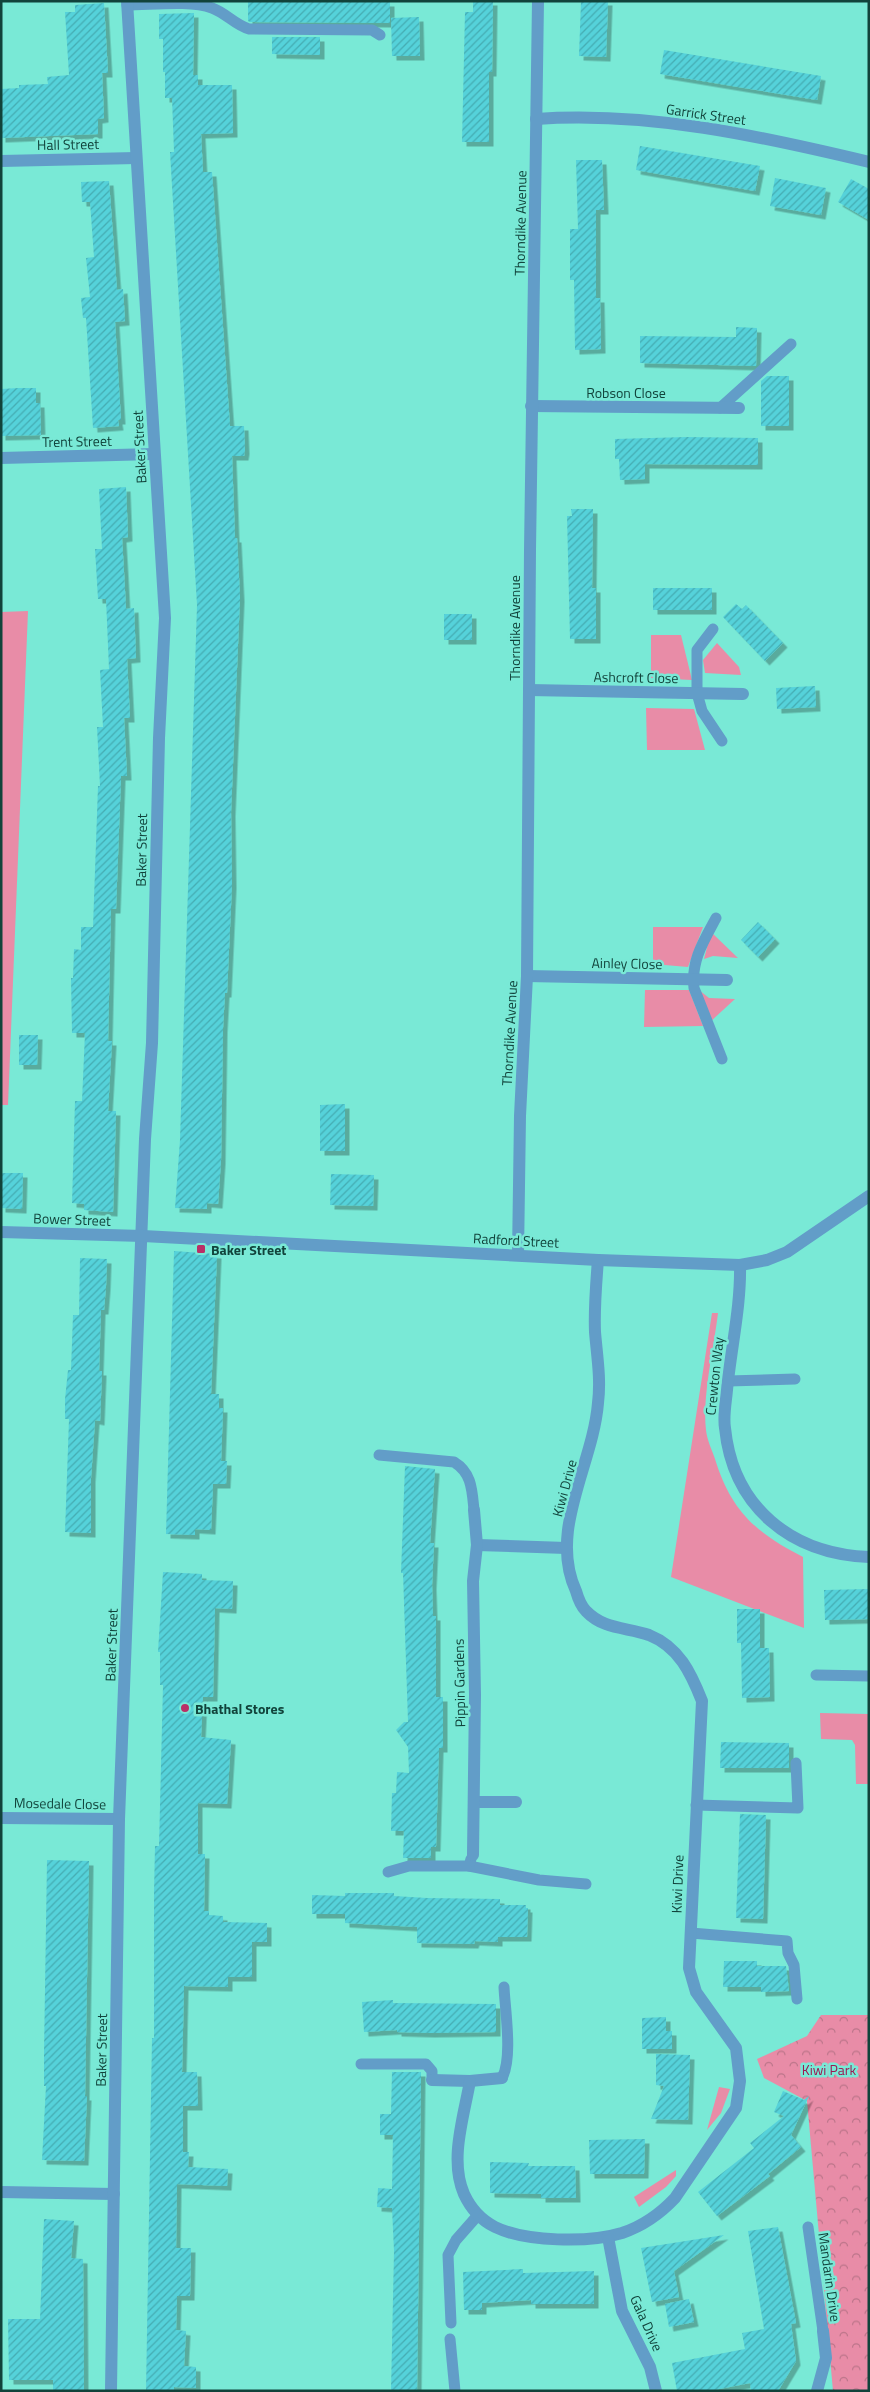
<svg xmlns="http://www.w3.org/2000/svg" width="870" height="2392" font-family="'Titillium Web',sans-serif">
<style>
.grass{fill:#e88ca7}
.park{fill:url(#park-crowns)}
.building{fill:url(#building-hatch);filter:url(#shadow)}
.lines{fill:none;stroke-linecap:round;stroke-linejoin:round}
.service{stroke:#629dc8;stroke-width:11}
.minor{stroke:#629dc8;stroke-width:12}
.tertiary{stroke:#629dc8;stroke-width:12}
.poi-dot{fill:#ba2f67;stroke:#79e9d6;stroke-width:2}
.labels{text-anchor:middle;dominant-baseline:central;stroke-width:5;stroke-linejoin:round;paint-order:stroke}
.street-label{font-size:14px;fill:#11433b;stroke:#79e9d6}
.poi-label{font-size:14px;font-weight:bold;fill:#11433b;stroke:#79e9d6;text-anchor:start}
.park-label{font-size:14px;fill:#9b1951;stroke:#79e9d6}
</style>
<defs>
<pattern id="park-crowns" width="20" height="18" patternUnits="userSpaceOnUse" patternTransform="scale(1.25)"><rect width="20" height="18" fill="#e88ca7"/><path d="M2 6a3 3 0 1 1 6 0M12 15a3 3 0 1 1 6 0" fill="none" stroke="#bb7489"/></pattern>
<pattern id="building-hatch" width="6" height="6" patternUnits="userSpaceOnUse" patternTransform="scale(1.25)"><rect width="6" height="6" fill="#55d2da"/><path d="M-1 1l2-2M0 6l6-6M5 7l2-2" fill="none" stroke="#45acb2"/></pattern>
<filter id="shadow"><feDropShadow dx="4.5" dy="4.5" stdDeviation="0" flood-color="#0004"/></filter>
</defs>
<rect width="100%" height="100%" fill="#79e9d6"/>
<g class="grass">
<polygon points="28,611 8,1105 1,1105 1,612"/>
<polygon points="651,635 681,635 692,680 651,678"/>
<polygon points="717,643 739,667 741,675 705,673 703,660"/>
<polygon points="646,708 694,709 705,750 647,750"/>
<polygon points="653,927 703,927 688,967 653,964"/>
<polygon points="711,932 738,958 713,956 704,959"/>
<polygon points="645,990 689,990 703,1026 644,1027"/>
<polygon points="699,990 709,998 735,999 710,1022"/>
<path d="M712,1313H718C714,1347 702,1397 706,1430C707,1440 712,1450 715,1459C731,1511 756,1533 803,1557L804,1628L671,1577Z"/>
<polygon points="820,1713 869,1714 869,1784 856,1784 855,1745 852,1740 821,1739"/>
<polygon points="719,2087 730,2089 721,2113 707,2130"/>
<polygon points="676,2170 676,2176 666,2187 639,2207 634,2197"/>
</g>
<polygon class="park" points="821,2015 869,2015 869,2391 833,2391 807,2101 764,2078 757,2059 807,2036"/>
<g class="building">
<polygon points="248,1 390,2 390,23 250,22 248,21"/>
<polygon points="473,1 493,1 492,72 489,72 489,142 462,142 465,12 473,12"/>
<polygon points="581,1 608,1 606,57 579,56"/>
<polygon points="104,3 108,73 102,73 104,118 98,119 98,134 1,138 1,89 19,88 19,85 48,84 47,77 69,75 65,12 75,12 75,5"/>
<polygon points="194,13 193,75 198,75 198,85 232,85 233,133 201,134 203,172 212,172 230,426 244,426 245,450 244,456 232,456 235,538 237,538 240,597 231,812 232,884 227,993 225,993 223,1028 221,1160 218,1204 207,1203 207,1209 175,1208 180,1140 197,605 170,152 174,152 172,98 165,98 165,72 163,72 163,39 159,39 159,14"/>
<polygon points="419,17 420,56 392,56 391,18"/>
<polygon points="272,37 320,37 320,55 272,54"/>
<polygon points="664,50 821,76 817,100 660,74"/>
<polygon points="640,146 760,166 755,191 636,170"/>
<polygon points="576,160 602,160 604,210 596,210 596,298 600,298 601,349 575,350 574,280 570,280 570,229 578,229"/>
<polygon points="775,178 826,188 821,215 770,206"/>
<polygon points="851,179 869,189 869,220 838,202"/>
<polygon points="109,181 117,290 123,289 125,321 115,322 121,420 118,420 119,426 93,428 86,318 83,318 81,298 90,297 86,258 94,257 90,202 82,202 81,182"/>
<polygon points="736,327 757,328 756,366 640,363 640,336 736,337"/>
<polygon points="767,376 789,376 789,426 761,426 761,381"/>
<polygon points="18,388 36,388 36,403 40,403 41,435 1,436 1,389"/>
<polygon points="687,437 758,438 758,465 645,464 645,479 620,480 619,459 615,459 615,439"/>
<polygon points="126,487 128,537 122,538 124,572 126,609 134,608 136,658 127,659 130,718 124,718 127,776 121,776 116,909 111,909 108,1041 112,1041 108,1111 116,1111 113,1212 84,1210 84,1204 72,1203 75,1101 82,1101 85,1033 72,1033 71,978 73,978 74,949 81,950 81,927 93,927 98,786 100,786 97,727 103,727 100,670 109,669 106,599 98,599 95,549 102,549 99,489"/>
<polygon points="571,509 593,509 592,588 596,588 596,639 570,639 567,516 572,516"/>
<rect x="653" y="588" width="59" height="22"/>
<polygon points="736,604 742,609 746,605 783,643 765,661 723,617"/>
<rect x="444" y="614" width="28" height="26"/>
<polygon points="815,686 816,707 777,709 776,688"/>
<polygon points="758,922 775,939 758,957 741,940"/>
<polygon points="19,1035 38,1035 37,1065 19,1065"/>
<polygon points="345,1104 345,1151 320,1151 320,1105"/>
<polygon points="1,1173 23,1173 22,1209 1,1208"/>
<polygon points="331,1174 374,1175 373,1206 330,1205"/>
<polygon points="174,1251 217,1254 211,1394 219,1394 219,1408 223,1408 221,1461 227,1461 226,1484 213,1484 211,1530 195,1529 195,1535 166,1534"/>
<polygon points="80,1258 107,1259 106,1286 104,1310 101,1310 100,1340 99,1371 102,1371 100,1421 95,1420 91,1478 91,1533 65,1532 69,1419 65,1419 65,1399 68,1370 71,1370 73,1315 79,1315"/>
<polygon points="405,1466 435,1469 430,1543 434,1543 432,1585 433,1616 436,1616 436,1697 443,1697 443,1748 439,1748 436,1847 431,1847 431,1858 403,1858 404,1831 391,1831 392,1793 396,1793 397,1772 409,1773 408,1747 396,1730 404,1722 408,1722 403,1573 401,1573"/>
<polygon points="163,1572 202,1574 202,1580 233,1581 232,1609 215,1608 213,1697 203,1697 201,1737 231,1740 227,1804 198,1803 198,1854 205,1854 204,1911 209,1911 209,1915 223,1916 223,1922 267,1923 267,1942 252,1942 252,1977 228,1977 228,1987 184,1986 182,2072 197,2072 198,2106 183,2106 183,2152 189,2152 188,2167 228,2169 227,2186 177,2184 176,2248 191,2248 190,2296 177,2296 176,2330 186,2331 184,2366 196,2367 196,2388 174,2387 174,2391 146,2391 152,2038 154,2038 154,1892 155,1846 159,1846 163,1685 160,1685 160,1652 158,1652"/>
<polygon points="869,1589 869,1619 825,1620 824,1590"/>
<polygon points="737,1609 760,1609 760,1648 769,1648 770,1697 742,1698 741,1643 737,1643"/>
<polygon points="721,1742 789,1743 789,1768 720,1768"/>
<polygon points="740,1814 766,1815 763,1919 736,1918"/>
<polygon points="47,1860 89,1861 85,2096 87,2096 84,2161 42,2160 46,2086 44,2086 44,2054"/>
<polygon points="345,1893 394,1893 394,1896 427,1898 500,1899 500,1905 526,1905 526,1908 528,1908 527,1937 498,1937 498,1942 475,1941 474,1944 417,1943 417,1927 345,1923 345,1914 312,1914 312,1895 345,1896"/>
<polygon points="724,1961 757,1961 757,1966 786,1966 789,1991 761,1992 761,1987 723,1987"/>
<polygon points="393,2000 393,2003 496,2004 496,2032 430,2033 397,2032 397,2030 364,2032 362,2002"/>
<polygon points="666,2017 666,2031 672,2031 672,2049 642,2049 642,2018"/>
<polygon points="656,2054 690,2055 688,2120 651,2119 664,2086 656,2085"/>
<polygon points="392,2072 421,2072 417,2391 391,2391 394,2251 392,2208 377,2207 378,2188 392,2189 393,2135 380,2135 380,2114 391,2114"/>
<polygon points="783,2091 804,2100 809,2096 791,2135 801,2147 768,2174 770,2176 717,2216 698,2192 754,2148 750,2143 784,2116 774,2112"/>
<polygon points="645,2139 644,2174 590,2174 589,2140"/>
<polygon points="490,2162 529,2163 528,2166 575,2166 576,2198 541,2198 541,2194 490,2193"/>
<polygon points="44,2219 74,2221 71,2258 83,2259 84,2391 53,2391 53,2380 9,2380 8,2319 40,2319"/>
<polygon points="778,2227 796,2323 791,2324 796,2361 778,2391 751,2391 750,2383 709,2391 677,2391 672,2363 745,2349 742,2333 764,2329 748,2231"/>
<polygon points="724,2235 674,2271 679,2297 652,2302 641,2248"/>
<polygon points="523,2269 523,2273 594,2271 594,2304 531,2304 531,2300 482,2303 482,2310 464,2310 463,2272"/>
<polygon points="689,2299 694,2322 669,2327 665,2304"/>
</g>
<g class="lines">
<g class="service">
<path d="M127,5C152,5 190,0 212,8C226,13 235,25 249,29L372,30L380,35"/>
<polyline points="720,408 791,344"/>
<polyline points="713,629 697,650 697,693 702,711 722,741"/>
<path d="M716,918C703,942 691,961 694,988L722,1059"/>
<polyline points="728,1381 795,1379"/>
<path d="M379,1455L454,1462C472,1473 472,1490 474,1510"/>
<polyline points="816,1675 869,1676"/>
<polyline points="696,1805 798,1808 796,1763"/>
<polyline points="469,1866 539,1880 586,1884"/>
<polyline points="388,1872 409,1866 469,1866 471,1859"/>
<polyline points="691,1933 787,1941 788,1953 794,1965 797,1999"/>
<polyline points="361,2064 426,2064 432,2071 432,2080"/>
<path d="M502,2078C513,2058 505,2010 504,1987"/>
<polyline points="808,2227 823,2331"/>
<polyline points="451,2323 448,2255 456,2240 478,2215"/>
<polyline points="450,2339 455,2391"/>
</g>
<g class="minor">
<path d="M536,119C648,111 760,136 869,162"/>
<polyline points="1,161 136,158"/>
<polyline points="531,406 739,408"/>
<polyline points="1,458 154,454"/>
<polyline points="529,690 743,694"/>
<polyline points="527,976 727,980"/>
<polyline points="518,1255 520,1116 527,976 530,550 538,1"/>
<path d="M740,1265C741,1306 731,1348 727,1390C726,1402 723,1416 725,1428C733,1507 791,1554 869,1557"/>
<polyline points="477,1545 566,1548"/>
<polyline points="474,1802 516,1802"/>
<polyline points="1,1818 119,1819"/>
<polyline points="473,1855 475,1695 473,1581 477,1545 474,1510"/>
<polyline points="432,2080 470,2081 502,2078"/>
<path d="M470,2081C464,2116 449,2160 464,2194C470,2207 481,2220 495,2227C526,2242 589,2243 622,2233C643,2226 660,2214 675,2198L736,2108L740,2081L736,2048L696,1992L689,1968L702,1701C691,1673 679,1647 649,1635C627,1627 604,1630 586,1611C581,1606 578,1598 576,1591C548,1530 593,1465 598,1403C601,1379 597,1356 595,1332C594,1308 596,1284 598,1260"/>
<polyline points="1,2192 114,2194"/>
<polyline points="608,2237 622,2311 650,2367 656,2391"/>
<polyline points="111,2391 119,1819 145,1139 152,1043 159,738 165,618 127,1"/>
<polyline points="817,2391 826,2358 823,2331"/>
</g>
<polyline class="tertiary" points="1,1232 143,1236 598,1260 740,1265 767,1260 787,1252 869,1196"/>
</g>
<g class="poi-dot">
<rect x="196" y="1244" width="10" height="10" rx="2.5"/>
<circle cx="185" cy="1708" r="5"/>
</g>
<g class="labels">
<g class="street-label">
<text transform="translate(706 114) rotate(8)">Garrick Street</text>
<text transform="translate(68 144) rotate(-1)">Hall Street</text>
<text transform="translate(520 223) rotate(-89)">Thorndike Avenue</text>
<text x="626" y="392">Robson Close</text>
<text transform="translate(77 441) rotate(-1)">Trent Street</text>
<text transform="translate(139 447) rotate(-93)">Baker Street</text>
<text transform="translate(514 628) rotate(-90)">Thorndike Avenue</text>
<text transform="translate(636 677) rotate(1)">Ashcroft Close</text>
<text transform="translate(141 850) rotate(-89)">Baker Street</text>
<text transform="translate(627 963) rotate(1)">Ainley Close</text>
<text transform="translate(509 1033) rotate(-87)">Thorndike Avenue</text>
<text transform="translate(72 1219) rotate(2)">Bower Street</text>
<text transform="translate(516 1240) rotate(3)">Radford Street</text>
<text transform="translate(714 1376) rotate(-84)">Crewton Way</text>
<text transform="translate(564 1488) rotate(-75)">Kiwi Drive</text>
<text transform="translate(111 1645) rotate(-88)">Baker Street</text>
<text transform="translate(459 1683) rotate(-91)">Pippin Gardens</text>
<text transform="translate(60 1803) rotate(1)">Mosedale Close</text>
<text transform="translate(677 1884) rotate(-88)">Kiwi Drive</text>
<text transform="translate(101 2050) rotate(-89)">Baker Street</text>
<text transform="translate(830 2277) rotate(82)">Mandarin Drive</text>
<text transform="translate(647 2323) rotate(66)">Gala Drive</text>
</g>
<g class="poi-label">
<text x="211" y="1249">Baker Street</text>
<text x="195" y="1708">Bhathal Stores</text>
</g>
<g class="park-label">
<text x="829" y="2069">Kiwi Park</text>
</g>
</g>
<rect width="870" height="2392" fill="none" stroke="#11433b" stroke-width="5"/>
</svg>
